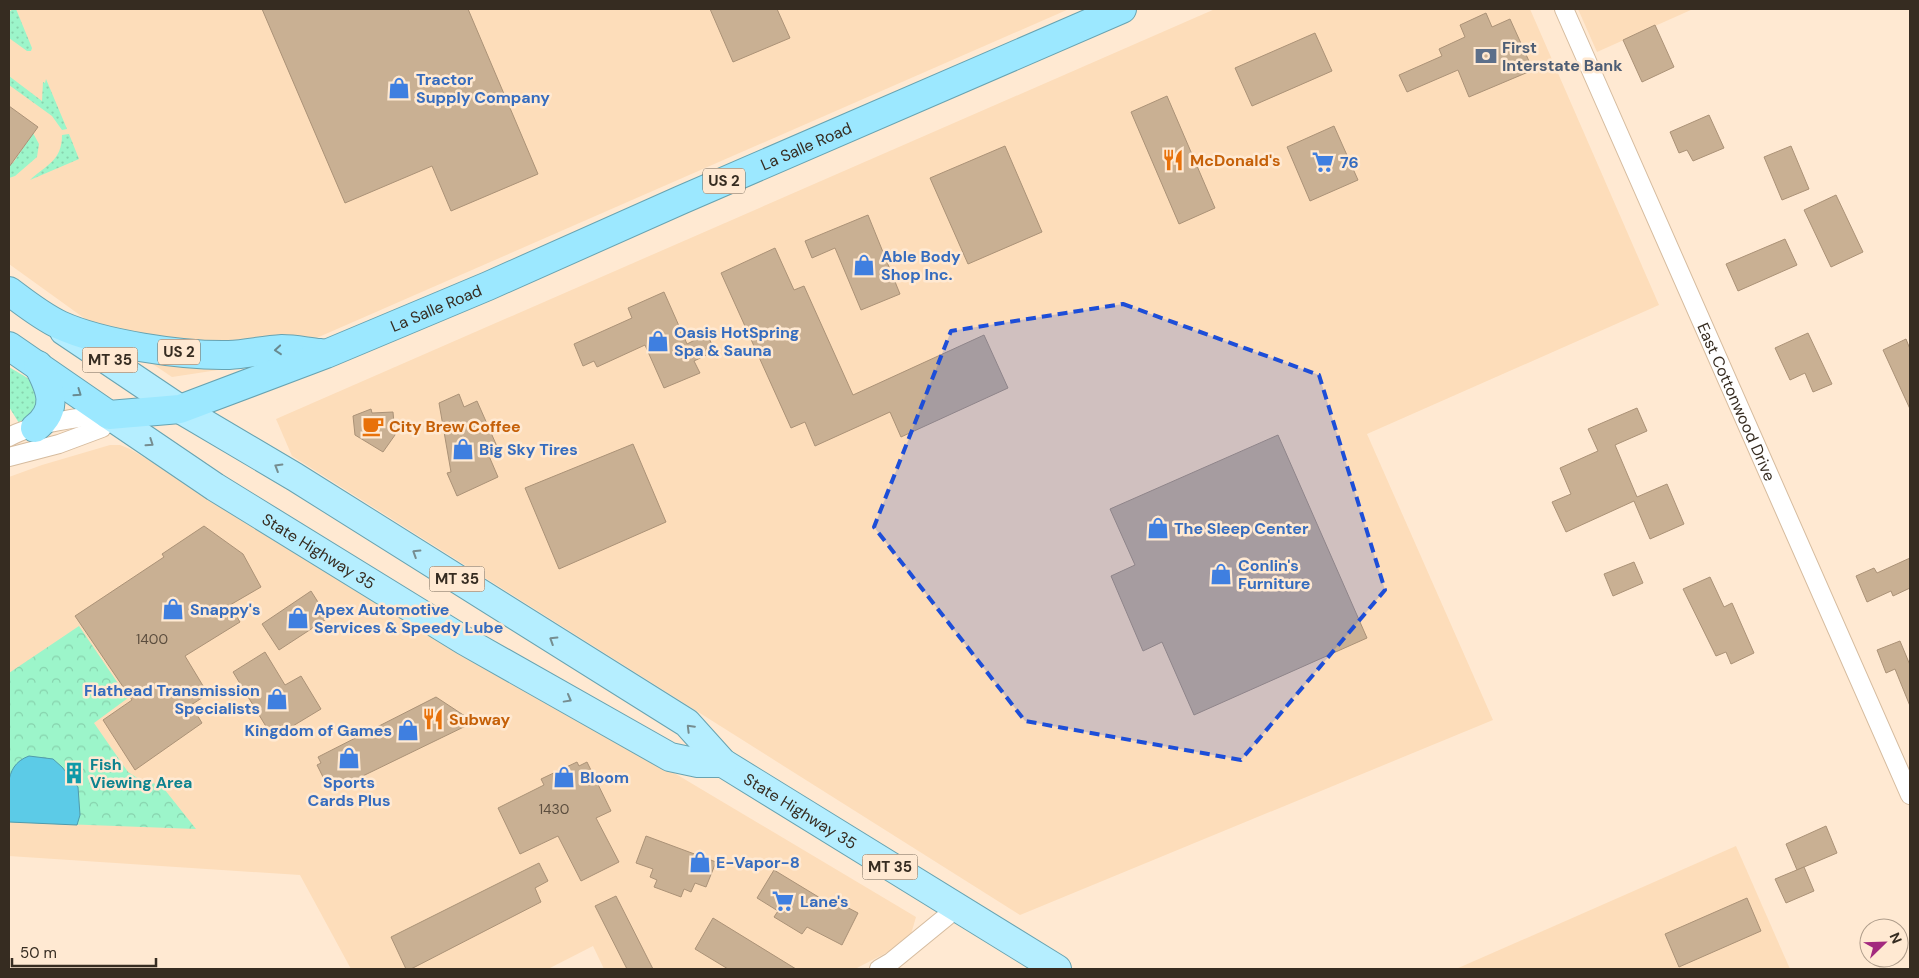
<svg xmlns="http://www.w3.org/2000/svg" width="1919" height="978" font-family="'DM Sans',sans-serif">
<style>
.built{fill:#fdddba}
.grass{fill:url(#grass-dots)}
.forest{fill:url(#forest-crowns)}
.water{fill:#5ccbe7;stroke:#519bac}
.building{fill:#c9b093;stroke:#ab9277}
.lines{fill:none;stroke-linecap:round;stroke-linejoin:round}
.minor-casing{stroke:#d6bc9f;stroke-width:20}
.primary-casing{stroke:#68a3b1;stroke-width:30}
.trunk-casing{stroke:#68a3b1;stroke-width:30}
.minor{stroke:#fff;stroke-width:18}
.primary{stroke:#b5eeff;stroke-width:28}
.trunk{stroke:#9ce8ff;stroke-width:28}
.oneway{stroke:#698a90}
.oneway2{stroke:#768d90}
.marked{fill:#1d4ed8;fill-opacity:0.2;stroke:#1d4ed8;stroke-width:4;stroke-dasharray:10 6;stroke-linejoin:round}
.labels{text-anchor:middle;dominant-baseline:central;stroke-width:5;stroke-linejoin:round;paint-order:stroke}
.number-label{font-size:14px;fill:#5b4d3e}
.shield{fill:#ffe9d2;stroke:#726556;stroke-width:1}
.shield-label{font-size:15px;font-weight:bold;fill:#362c21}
.service-label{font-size:16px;font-weight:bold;fill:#4e5e75;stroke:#ffe9d2;text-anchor:start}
.shop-label{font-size:16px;font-weight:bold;fill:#366cbe;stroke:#ffe9d2;text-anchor:start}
.street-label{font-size:16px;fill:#362c21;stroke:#ffe9d2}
.food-label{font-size:16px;font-weight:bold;fill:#c56008;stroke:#ffe9d2;text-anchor:start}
.culture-label{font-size:16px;font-weight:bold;fill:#0d838f;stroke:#ffe9d2;text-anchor:start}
</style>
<defs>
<pattern id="grass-dots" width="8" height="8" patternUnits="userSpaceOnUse" patternTransform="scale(1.25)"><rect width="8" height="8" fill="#9cf5ca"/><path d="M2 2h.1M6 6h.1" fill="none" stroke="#87d2ad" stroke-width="1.8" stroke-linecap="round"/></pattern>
<pattern id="forest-crowns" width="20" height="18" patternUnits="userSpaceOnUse" patternTransform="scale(1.25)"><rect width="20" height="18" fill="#9cf5ca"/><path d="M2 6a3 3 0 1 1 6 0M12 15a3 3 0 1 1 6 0" fill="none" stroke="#87d2ad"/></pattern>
</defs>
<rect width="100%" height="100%" fill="#ffe9d2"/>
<g class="built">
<polygon points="9,9 1069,9 257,364 172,377 84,318 9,264"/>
<polygon points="1215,9 1530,9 1659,305 1367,434 1493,720 1020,915 292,456 276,419"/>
<polygon points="1578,9 1693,9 1597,52"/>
<polygon points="110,445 120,445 130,449 916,917 909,941 855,969 604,969 593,946 548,969 351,969 300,875 9,856 9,477 42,465"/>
<polygon points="1736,846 1790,969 1456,969"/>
</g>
<g class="grass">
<polygon points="13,9 16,9 32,48 31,51 27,51 9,38 9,12"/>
<polygon points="9,76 42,101 43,82 45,83 46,79 67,129 62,130 52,116 9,85"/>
<polygon points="33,133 39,144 37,157 15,176 9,178 9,165 13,163"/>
<path d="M69,134L79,159L30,180C46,165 62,161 62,135Z"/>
<path d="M9,367C32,381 34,378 39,406L29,421L19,423L9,407Z"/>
</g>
<polygon class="forest" points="79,626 128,698 94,723 128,772 142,781 161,785 196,829 9,822 9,673"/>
<path class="water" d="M29,756L53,759L62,767L78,787L80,815L77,825L9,822C9,797 1,766 29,756Z"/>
<g class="building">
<polygon points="262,9 468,9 538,174 451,211 432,166 345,203"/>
<polygon points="710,9 777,9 790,38 733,62"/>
<polygon points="1486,13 1492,27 1510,19 1533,70 1469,97 1458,70 1407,92 1399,75 1442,56 1439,49 1465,37 1460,25"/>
<polygon points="1655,25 1674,67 1642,82 1623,40"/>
<polygon points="1315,33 1332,71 1252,106 1235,68"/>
<polygon points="1167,96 1215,208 1179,224 1131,112"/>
<polygon points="9,106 38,127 9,167"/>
<polygon points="1709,115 1724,148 1693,161 1687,150 1679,153 1670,132"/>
<polygon points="1334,126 1358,180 1310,201 1287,147"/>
<polygon points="1005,146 1042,232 968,264 930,178"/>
<polygon points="1791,146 1809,189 1782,200 1764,157"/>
<polygon points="1836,195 1863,252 1831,267 1804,210"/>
<polygon points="868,215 900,294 861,310 835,248 812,258 805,241"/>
<polygon points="1785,239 1797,265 1738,291 1726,264"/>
<polygon points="775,248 794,290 804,286 853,395 984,335 1008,388 901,437 890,412 815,446 805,422 791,428 721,273"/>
<polygon points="664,292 687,344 707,334 715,351 694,361 700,373 664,388 645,345 597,367 594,361 583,366 574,344 632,318 628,308"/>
<polygon points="1808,333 1832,384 1813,392 1805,373 1790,380 1775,348"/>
<polygon points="1906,339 1910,349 1910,409 1883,350"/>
<polygon points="459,394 464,407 477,401 499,451 489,456 498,477 457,496 447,473 451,472 439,403"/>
<polygon points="1637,408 1647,431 1615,445 1637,497 1667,484 1684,524 1650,539 1634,501 1566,532 1552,502 1571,494 1560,468 1598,451 1588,429"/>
<polygon points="371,409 372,413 393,412 395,435 383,452 355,435 353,416"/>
<polygon points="1278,435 1367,638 1194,715 1162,642 1143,651 1111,576 1135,565 1110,509"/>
<polygon points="633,444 666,522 559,569 525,488"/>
<polygon points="204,526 243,554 261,587 230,605 240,622 185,656 208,694 191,705 202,723 135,770 103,720 132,700 75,616 164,557 162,554"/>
<polygon points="1910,558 1910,588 1893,596 1891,591 1867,602 1856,576 1874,568 1877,573"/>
<polygon points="1634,562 1643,583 1613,596 1604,574"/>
<polygon points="1710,577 1724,607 1732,603 1754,653 1731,664 1726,652 1716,656 1683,589"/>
<polygon points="311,591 328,618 279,650 262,624"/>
<polygon points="1900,641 1910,665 1910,706 1895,669 1886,673 1877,650"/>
<polygon points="265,652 285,685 301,676 321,709 273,738 233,672"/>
<polygon points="436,697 474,722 336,789 331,776 324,779 317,765 321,763 318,757"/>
<polygon points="577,762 579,766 587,762 611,811 596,818 619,862 581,881 558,836 520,854 498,808 544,785 541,779"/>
<polygon points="1826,826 1837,853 1797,870 1786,844"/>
<polygon points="646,836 716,862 706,887 695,883 691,892 684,889 681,897 654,887 657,880 650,877 653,869 636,863"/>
<polygon points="539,863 548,881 535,888 541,902 411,969 406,969 391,937"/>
<polygon points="1804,867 1814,891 1786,903 1775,879"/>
<polygon points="774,870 835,907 837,902 858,913 842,945 807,927 802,934 774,917 778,911 757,898"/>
<polygon points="616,896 653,969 627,969 595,906"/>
<polygon points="1747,898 1761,931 1679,967 1665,934"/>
<polygon points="713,918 796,969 728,969 695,949"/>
</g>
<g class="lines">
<g class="minor-casing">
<g id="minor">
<path id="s1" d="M1564,9L1910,795"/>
<path d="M9,437C32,424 82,416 109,415"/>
<polyline points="9,457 59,444 102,428 109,415"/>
<polyline points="879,969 891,962 957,908"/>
</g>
</g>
<g class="primary-casing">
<g id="primary">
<path id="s2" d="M64,331L180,409L295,477L687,723L723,763L1057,969"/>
<path id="s3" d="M109,415L215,487L465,641L670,757L698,763H723"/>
</g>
</g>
<g class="trunk-casing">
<g id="trunk">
<path d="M9,291C25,303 41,316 60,325C102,344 182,356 229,355C247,354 264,350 282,349C295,349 308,352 320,353"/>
<path id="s4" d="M9,346L109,415L180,409L326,354L488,286L681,200L1122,9"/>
<path d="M35,428C60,409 50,388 38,365"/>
</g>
</g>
<use href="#minor" class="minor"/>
<use href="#primary" class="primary"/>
<use href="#trunk" class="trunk"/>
</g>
<defs><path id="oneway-chevron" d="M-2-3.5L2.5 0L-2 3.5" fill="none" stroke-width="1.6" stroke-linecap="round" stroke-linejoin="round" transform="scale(1.25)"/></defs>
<g class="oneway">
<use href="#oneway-chevron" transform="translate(278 350) rotate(175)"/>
<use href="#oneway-chevron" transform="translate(78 393) rotate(35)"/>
</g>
<g class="oneway2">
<use href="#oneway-chevron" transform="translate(150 443) rotate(34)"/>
<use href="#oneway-chevron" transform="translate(278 467) rotate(-149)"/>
<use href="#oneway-chevron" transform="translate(416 553) rotate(-148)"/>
<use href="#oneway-chevron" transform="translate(553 640) rotate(-148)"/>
<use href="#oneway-chevron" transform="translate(568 699) rotate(29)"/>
<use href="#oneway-chevron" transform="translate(690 728) rotate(-135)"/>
</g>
<path class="marked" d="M1123,304L1319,375L1385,590L1241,760L1025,721L874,527L951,331Z"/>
<defs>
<g id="bank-bare" transform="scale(1.725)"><path d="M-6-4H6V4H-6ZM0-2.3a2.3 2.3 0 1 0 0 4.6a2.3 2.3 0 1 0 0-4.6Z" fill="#5c6f8a" stroke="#ffe9d2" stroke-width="2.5" paint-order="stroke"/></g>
<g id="shop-bare" transform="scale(1.725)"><path d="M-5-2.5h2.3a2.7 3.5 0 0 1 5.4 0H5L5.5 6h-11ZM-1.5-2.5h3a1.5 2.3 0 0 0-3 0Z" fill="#3f7fe0" stroke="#ffe9d2" stroke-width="2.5" paint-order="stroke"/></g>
<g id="restaurant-bare" transform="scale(1.725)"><path d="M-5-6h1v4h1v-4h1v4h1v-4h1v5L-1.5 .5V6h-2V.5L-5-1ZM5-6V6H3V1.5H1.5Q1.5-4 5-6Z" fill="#e8710a" stroke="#ffe9d2" stroke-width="2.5" paint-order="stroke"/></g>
<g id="supermarket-bare" transform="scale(1.725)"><path d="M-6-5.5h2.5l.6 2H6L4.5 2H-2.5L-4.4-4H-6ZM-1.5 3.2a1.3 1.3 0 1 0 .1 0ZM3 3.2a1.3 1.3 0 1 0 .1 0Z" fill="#3f7fe0" stroke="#ffe9d2" stroke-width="2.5" paint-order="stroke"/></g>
<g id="cafe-bare" transform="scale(1.725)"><path d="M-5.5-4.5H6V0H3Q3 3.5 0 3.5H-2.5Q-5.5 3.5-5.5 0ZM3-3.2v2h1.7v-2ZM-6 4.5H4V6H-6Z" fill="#e8710a" stroke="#ffe9d2" stroke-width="2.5" paint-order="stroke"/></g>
<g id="building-bare" transform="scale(1.725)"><path d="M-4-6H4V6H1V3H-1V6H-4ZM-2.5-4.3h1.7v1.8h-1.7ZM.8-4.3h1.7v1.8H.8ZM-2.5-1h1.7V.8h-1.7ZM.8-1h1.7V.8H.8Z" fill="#0f9aa8" stroke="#ffe9d2" stroke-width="2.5" paint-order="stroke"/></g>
</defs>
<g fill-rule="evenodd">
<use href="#bank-bare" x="1486" y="56"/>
<use href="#shop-bare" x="399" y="88"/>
<use href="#restaurant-bare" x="1173" y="160"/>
<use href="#supermarket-bare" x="1323" y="162"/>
<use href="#shop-bare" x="864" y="265"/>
<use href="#shop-bare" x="658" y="341"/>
<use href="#cafe-bare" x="373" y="426"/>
<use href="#shop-bare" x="463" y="449"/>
<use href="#shop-bare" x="1158" y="528"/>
<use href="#shop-bare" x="1221" y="574"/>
<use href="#shop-bare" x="173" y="609"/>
<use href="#shop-bare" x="298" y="618"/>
<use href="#shop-bare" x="277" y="699"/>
<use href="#restaurant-bare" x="433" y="719"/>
<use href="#shop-bare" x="408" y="730"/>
<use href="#shop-bare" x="349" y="758"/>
<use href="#building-bare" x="74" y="773"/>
<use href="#shop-bare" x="564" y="777"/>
<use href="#shop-bare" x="700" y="862"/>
<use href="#supermarket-bare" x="783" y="901"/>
</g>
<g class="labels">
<g class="number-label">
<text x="152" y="639">1400</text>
<text x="554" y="809">1430</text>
</g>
<g class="shield">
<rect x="703" y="168.5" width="42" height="25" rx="4"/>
<rect x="158" y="339.5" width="42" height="25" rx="4"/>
<rect x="82.5" y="347.5" width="55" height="25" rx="4"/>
<rect x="429.5" y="566.5" width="55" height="25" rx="4"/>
<rect x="862.5" y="854.5" width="55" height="25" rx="4"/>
</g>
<g class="shield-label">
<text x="724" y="181">US 2</text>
<text x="179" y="352">US 2</text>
<text x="110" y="360">MT 35</text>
<text x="457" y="579">MT 35</text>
<text x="890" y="867">MT 35</text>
</g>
<g class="service-label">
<text x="1502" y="47">First<tspan x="1502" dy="18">Interstate Bank</tspan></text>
</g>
<g class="shop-label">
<text x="416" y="79">Tractor<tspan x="416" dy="18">Supply Company</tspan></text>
<text x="1340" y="162">76</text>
<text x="881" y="256">Able Body<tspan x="881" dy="18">Shop Inc.</tspan></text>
<text x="674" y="332">Oasis HotSpring<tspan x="674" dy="18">Spa &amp; Sauna</tspan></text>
<text x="479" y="449">Big Sky Tires</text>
<text x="1174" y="528">The Sleep Center</text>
<text x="1238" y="565">Conlin's<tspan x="1238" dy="18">Furniture</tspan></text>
<text x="190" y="609">Snappy's</text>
<text x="314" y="609">Apex Automotive<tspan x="314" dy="18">Services &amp; Speedy Lube</tspan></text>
<text x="260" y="690" text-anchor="end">Flathead Transmission<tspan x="260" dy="18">Specialists</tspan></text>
<text x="392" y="730" text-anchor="end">Kingdom of Games</text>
<text x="580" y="777">Bloom</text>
<text x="349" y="782" text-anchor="middle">Sports<tspan x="349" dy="18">Cards Plus</tspan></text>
<text x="716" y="862">E-Vapor-8</text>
<text x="800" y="901">Lane's</text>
</g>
<g class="street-label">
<text stroke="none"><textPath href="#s4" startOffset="872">La Salle Road</textPath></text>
<text stroke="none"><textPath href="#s4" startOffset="468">La Salle Road</textPath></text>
<text stroke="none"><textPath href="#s1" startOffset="429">East Cottonwood Drive</textPath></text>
<text stroke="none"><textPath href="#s3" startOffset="250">State Highway 35</textPath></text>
<text stroke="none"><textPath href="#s2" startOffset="881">State Highway 35</textPath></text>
</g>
<g class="food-label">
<text x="1190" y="160">McDonald's</text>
<text x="389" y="426">City Brew Coffee</text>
<text x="449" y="719">Subway</text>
</g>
<g class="culture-label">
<text x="90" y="764">Fish<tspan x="90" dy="18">Viewing Area</tspan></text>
</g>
</g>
<rect width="1919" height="978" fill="none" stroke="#362c21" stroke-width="20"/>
<g transform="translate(1884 943) rotate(67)"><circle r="24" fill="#ffe9d2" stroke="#af9d8b"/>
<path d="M0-4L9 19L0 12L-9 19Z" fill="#a3297e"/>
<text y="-8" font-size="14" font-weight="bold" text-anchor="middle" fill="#362c21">N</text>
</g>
<path d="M12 958v8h144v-8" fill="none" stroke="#362c21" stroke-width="2.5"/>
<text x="20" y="958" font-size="15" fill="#362c21" stroke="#ffe9d2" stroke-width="4" paint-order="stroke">50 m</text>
</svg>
